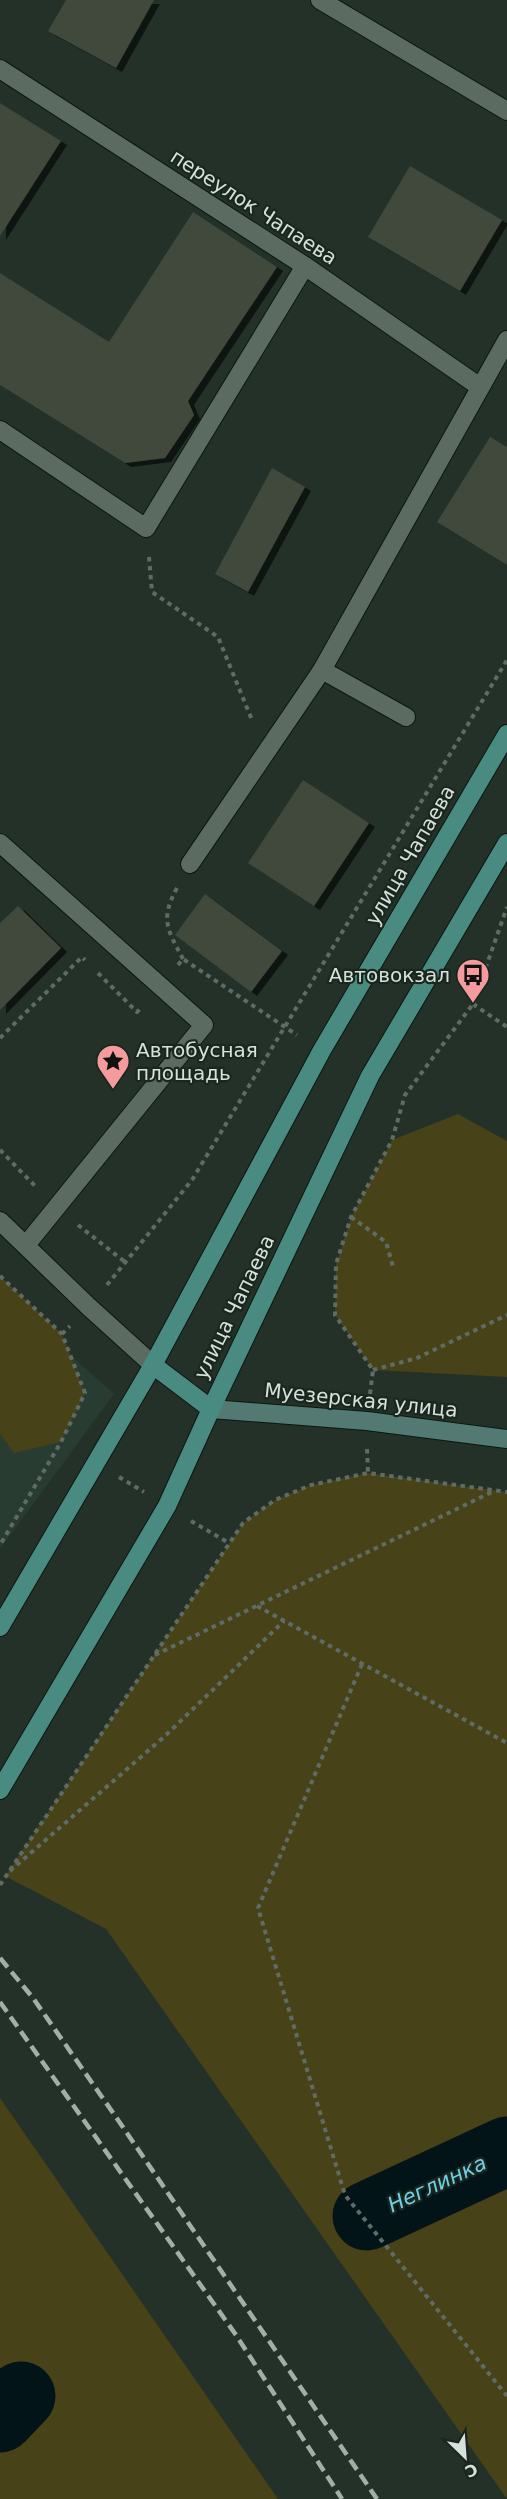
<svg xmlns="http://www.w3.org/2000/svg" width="507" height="2499" font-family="'DejaVu Sans',sans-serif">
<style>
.built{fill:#283c31}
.green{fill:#474217}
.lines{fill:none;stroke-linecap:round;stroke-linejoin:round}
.river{stroke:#031419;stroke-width:69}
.building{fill:#41483b;filter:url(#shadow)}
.service-casing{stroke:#0b1811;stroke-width:20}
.minor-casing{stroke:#0b1811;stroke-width:20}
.secondary-casing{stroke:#0b1811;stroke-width:20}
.primary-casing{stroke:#0b1811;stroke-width:20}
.path{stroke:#5f6c65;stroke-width:4;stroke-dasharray:4.5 4.5;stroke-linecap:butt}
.service{stroke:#5c6b62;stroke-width:18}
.minor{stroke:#5c6b62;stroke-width:18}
.secondary{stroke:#537a72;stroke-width:18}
.primary{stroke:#498a81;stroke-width:18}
.rail{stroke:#a4aea8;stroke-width:4.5;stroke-dasharray:12 6;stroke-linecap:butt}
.labels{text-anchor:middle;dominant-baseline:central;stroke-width:4.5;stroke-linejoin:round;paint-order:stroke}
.street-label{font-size:20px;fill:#d7e0db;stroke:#19271f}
.poi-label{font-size:20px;fill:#d7e0db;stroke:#19271f;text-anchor:end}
.water-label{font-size:21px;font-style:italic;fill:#70d0e8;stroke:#19271f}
</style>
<defs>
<filter id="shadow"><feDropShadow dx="6" dy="4" stdDeviation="0" flood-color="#0009"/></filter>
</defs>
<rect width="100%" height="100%" fill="#233129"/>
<polygon class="built" points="0,1292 114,1394 0,1549"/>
<g class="green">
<polygon points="458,1114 507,1141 507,1377 373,1370 335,1315 336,1264 351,1217 392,1140"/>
<polygon points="0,1276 62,1334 85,1393 61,1442 14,1453 0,1434"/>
<polygon points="368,1473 507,1492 507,2499 106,1929 5,1876 243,1523 275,1500 311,1485"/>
<polygon points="0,2098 278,2499 0,2499"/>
</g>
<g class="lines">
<g class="river">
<polyline points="367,2216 507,2151"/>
<polyline points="0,2418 21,2396"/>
</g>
</g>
<g class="building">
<polygon points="66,0 154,0 116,68 48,31"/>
<polygon points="0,103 61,141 0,236"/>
<polygon points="410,166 502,220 460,291 368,237"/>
<polygon points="193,212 277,267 188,401 194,415 165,458 125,463 0,385 0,273 109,342"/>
<polygon points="490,437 507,447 507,565 437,522"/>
<polygon points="272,468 305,487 248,592 215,574"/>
<polygon points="303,780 369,823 314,906 248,863"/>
<polygon points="205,894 282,951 251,992 175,935"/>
<polygon points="18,906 61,948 0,1010 0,923"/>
</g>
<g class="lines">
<g class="service-casing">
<g id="service">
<polyline points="320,0 507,111"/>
<polyline points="0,69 305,266 480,387"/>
<polyline points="0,430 146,528 305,266"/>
<polyline points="322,670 406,717"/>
<polyline points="0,843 204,1025 26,1245"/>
<polyline points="190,864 322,670 507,340"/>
</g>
</g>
<g class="minor-casing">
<polyline id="minor" points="0,1221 89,1307 153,1365"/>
</g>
<g class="secondary-casing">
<polyline id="secondary" points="211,1409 367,1421 507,1439"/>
</g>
<g class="primary-casing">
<g id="primary">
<polyline points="153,1365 211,1409"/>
<polyline points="0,1627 153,1365 322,1050 507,734"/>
<polyline points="0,1790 167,1506 211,1409 370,1076 507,843"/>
</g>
</g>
<g class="path">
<polyline points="149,557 152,592 218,637 252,720"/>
<path d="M177,888C160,919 167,929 183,959"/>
<polyline points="178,965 183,959 297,1035"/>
<polyline points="98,973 137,1012 142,1007"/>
<polyline points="473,1004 507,1027"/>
<polyline points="0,1038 82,957 85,960"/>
<polyline points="0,1150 37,1188"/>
<polyline points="351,1217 386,1242 394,1270"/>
<polyline points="78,1225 125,1262"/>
<polyline points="0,1276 62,1334 85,1393 61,1442 0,1545"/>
<polyline points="107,1285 192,1180 507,660"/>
<polyline points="62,1334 70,1326"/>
<polyline points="373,1370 417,1358 507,1315"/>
<polyline points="370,1394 373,1370 335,1315 336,1264 351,1217 392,1140 405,1095 473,1004 507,907"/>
<polyline points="367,1449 368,1473"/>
<polyline points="119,1477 144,1492"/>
<polyline points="191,1521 229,1543"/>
<polyline points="257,1606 507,1743"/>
<polyline points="155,1655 494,1491"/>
<polyline points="362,1664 258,1908 345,2195 507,2396"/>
<polyline points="10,1871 165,1736 284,1621"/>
<polyline points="0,1885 243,1523 275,1500 311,1485 368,1473 507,1492"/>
</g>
<use href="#service" class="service"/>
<use href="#minor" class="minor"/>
<use href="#secondary" class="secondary"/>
<use href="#primary" class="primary"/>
<g class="rail">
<polyline points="0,1958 33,1998 118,2120 377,2499"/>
<polyline points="0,2002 236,2335 342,2499"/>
</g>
</g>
<defs>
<g id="bus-pin" transform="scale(1.725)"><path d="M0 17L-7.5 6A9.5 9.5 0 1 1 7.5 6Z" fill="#f59b9d" stroke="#19271f"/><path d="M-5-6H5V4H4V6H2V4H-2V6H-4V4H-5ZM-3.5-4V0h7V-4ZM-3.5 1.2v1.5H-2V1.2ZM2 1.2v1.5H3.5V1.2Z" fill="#111"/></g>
<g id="sight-pin" transform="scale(1.725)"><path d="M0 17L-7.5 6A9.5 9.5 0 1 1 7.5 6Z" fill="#f59b9d" stroke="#19271f"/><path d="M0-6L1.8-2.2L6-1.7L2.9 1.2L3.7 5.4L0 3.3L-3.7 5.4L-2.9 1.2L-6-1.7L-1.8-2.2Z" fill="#111"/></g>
</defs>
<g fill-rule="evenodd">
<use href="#bus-pin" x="473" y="975"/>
<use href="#sight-pin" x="113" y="1061"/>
</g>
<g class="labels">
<g class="street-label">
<text transform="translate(254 207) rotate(33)">переулок Чапаева</text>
<text transform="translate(410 855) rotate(-60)">улица Чапаева</text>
<text transform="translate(234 1307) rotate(-64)">улица Чапаева</text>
<text transform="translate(361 1400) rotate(6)">Муезерская улица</text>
</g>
<g class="poi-label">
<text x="450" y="975">Автовокзал</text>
<text x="136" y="1050" text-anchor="start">Автобусная<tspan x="136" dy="23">площадь</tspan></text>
</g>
<g class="water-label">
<text transform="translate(437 2184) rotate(-25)">Неглинка</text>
</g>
</g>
<g transform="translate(465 2457) rotate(155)" stroke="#19271f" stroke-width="4.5" paint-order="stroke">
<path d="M0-4.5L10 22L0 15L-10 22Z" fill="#d7e0db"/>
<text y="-9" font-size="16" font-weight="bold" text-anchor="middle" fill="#d7e0db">С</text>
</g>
</svg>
